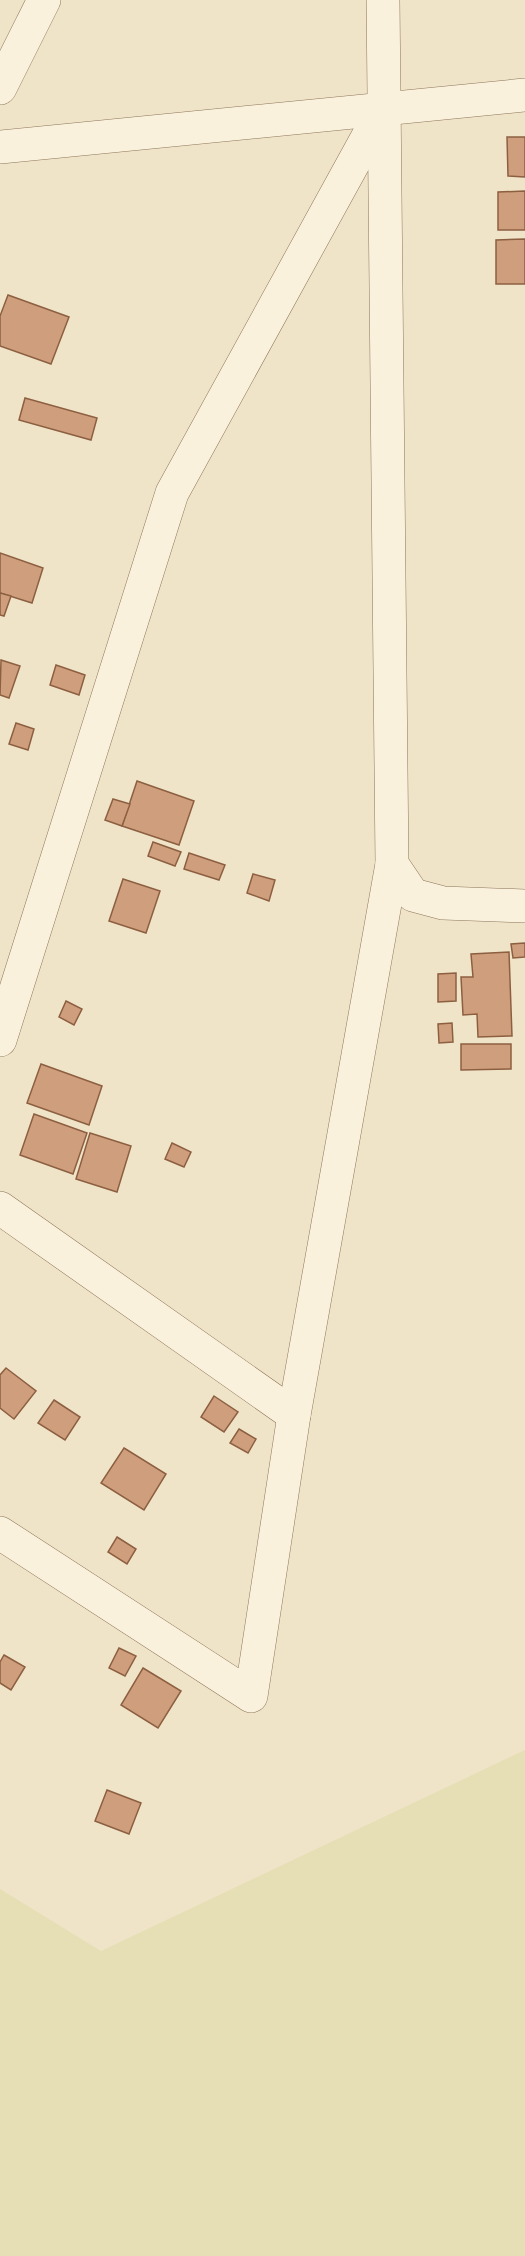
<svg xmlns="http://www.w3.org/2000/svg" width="525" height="2256" font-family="'Noto Serif',serif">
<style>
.farmland{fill:#e6deb5}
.building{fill:#cf9f7d;stroke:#8d5f41;stroke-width:1.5}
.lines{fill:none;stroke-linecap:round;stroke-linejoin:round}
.minor-casing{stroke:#8d765c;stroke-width:34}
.minor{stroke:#faf1dc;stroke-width:33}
</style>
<rect width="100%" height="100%" fill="#f0e4c8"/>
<polygon class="farmland" points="525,1750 525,2256 0,2256 0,1889 101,1951"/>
<g class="building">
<polygon points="507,137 525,137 525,177 508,176"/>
<polygon points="525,191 525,230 498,230 498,192"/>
<polygon points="525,239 525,284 496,284 496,240"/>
<polygon points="8,295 69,317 51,364 0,346 0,316"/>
<polygon points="25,398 97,418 91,440 19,420"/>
<polygon points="0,553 43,568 32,603 0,593"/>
<polygon points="0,593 11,596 4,616 0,615"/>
<polygon points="1,660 20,666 9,698 0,695"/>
<polygon points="56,665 85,675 79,695 50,685"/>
<polygon points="16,723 34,729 28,750 9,744"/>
<polygon points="137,781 194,801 179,845 122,826"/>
<polygon points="113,799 130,804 122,826 105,820"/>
<polygon points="153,842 181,852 175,866 148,856"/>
<polygon points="189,853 225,865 219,880 184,869"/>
<polygon points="253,874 275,880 269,901 247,893"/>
<polygon points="123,879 160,891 146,933 109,921"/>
<polygon points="525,943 525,957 513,958 511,944"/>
<polygon points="509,952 512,1036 478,1037 477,1014 463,1015 461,977 473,977 471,954"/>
<polygon points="456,973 456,1001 438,1002 438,974"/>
<polygon points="66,1001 82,1009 74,1025 59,1017"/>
<polygon points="452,1023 453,1042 439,1043 438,1024"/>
<polygon points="461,1044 511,1044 511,1069 461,1070"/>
<polygon points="41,1064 102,1086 89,1125 27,1103"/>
<polygon points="34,1114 87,1133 73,1174 20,1155"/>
<polygon points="90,1133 131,1146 117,1192 76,1179"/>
<polygon points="172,1143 191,1152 184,1167 165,1159"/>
<polygon points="6,1368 36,1391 14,1419 0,1408 0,1375"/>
<polygon points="214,1396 238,1412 224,1432 201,1417"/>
<polygon points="54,1400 80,1417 65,1440 38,1423"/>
<polygon points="239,1429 256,1439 248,1453 230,1443"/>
<polygon points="124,1448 166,1474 144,1510 101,1483"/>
<polygon points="117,1537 136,1549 127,1564 108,1552"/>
<polygon points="119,1648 136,1656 125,1676 109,1668"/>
<polygon points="4,1655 25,1667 11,1690 0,1683 0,1662"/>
<polygon points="143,1668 181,1691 158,1728 121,1705"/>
<polygon points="107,1790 141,1803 129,1834 95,1821"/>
</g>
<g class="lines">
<g class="minor-casing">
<g id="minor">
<polyline points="383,0 392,864 413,895 443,903 525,906"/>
<polyline points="0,88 44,0"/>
<polyline points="0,147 525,95"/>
<polyline points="0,1040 172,493 382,111"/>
<polyline points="0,1208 294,1415"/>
<polyline points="0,1533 251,1696 294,1415 392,864"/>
</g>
</g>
<use href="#minor" class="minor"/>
</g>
</svg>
